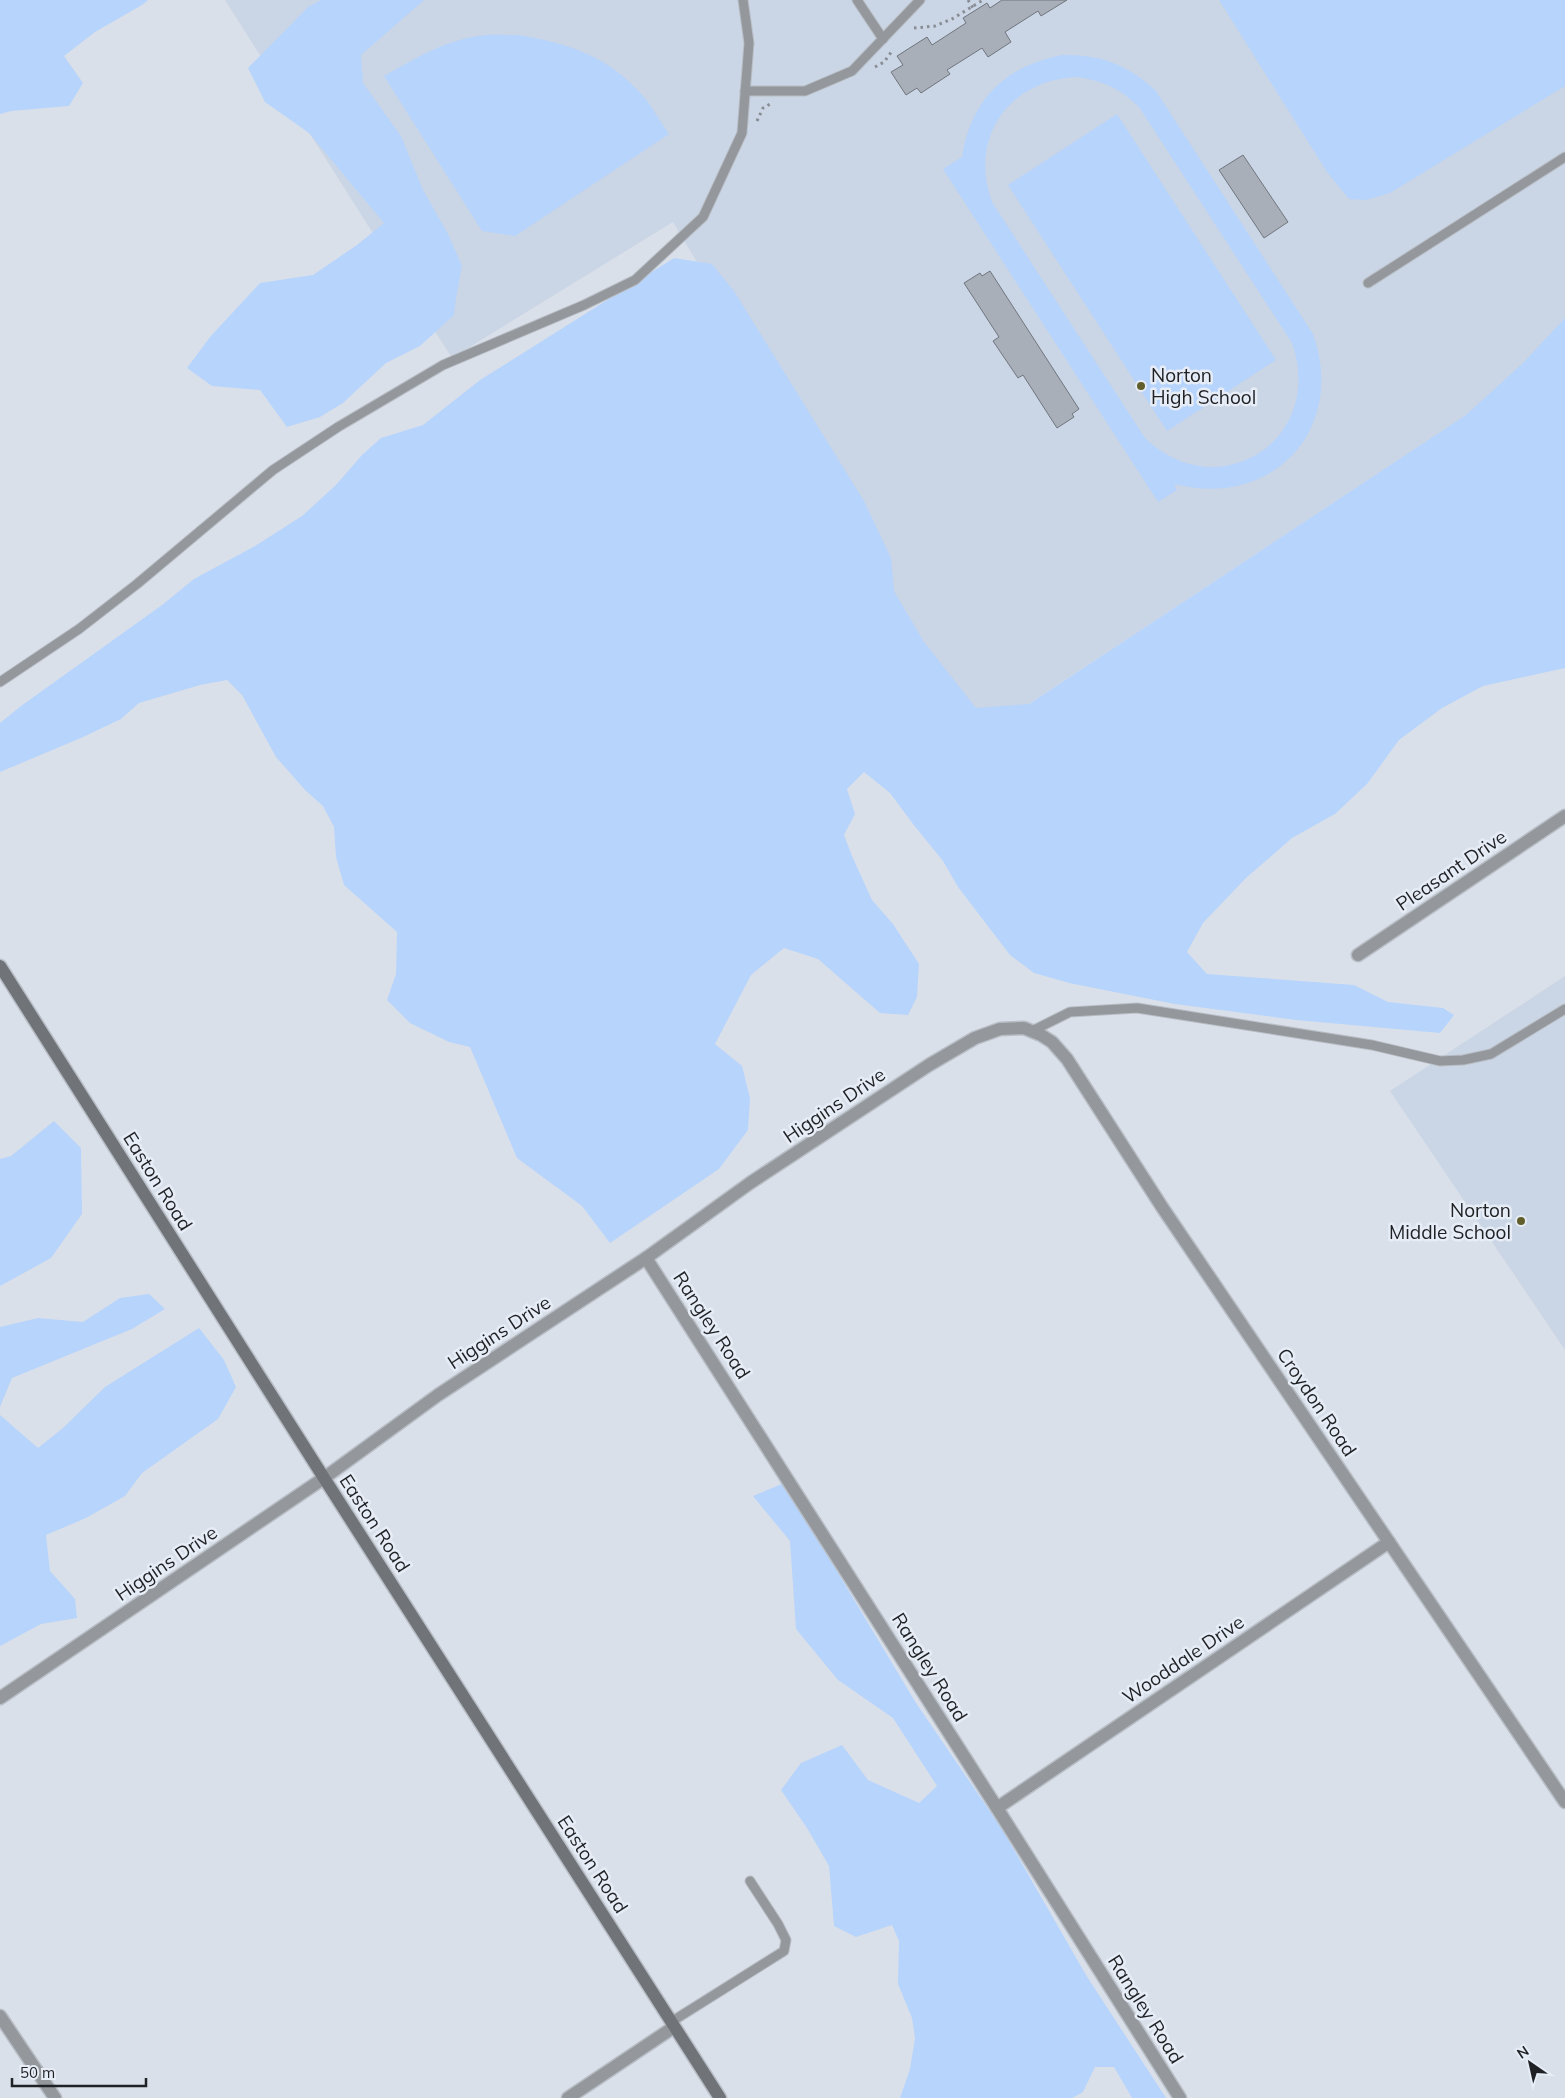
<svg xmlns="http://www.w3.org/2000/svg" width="1565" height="2098" font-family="Mulish,sans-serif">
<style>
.built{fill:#cad5e5}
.green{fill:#b7d4fc;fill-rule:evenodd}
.building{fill:#a9afb8;stroke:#70767e}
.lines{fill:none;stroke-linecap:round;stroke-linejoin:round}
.lane-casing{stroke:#b8bec6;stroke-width:11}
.street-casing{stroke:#b8bec6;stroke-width:15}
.secondary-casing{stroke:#b8bec6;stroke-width:15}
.path{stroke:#898e95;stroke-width:3;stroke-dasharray:2.5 4;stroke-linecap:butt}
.lane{stroke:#94979b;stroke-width:9}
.street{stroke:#94979b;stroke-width:12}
.secondary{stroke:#707479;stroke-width:12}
.poi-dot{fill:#605e2b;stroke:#e7edf6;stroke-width:2}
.labels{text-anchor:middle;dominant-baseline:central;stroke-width:5;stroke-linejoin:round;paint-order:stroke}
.poi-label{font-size:19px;fill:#1f2125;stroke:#e7edf6;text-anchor:start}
.street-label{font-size:19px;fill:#1f2125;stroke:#e7edf6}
</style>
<rect width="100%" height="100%" fill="#dae0e9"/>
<g class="built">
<polygon points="225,0 1565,0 1565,350 980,736 673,222 452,358"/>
<polygon points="1565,976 1565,1350 1390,1091"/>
</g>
<g class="green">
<polygon points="0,0 148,0 142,5 95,32 64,56 83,83 69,106 11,111 0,114"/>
<polygon points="321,0 424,0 361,55 363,83 401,136 423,190 448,234 462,266 456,298 454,315 420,346 386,363 343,403 320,417 287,427 260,390 212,386 187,368 210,337 260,283 313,275 357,245 384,223 309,133 265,102 248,68 308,7"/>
<polygon points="1219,0 1565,0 1565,86 1390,193 1366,200 1349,199 1327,172"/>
<path d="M517,35C568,43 607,55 643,96C653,107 660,122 669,134L515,236L482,231L384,76C414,59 442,42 477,36C490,34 504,35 517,35Z"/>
<path d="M1062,55C1100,54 1129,65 1156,91L1313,334C1347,430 1272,509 1174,484L1177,490L1158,502L943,169L962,157C971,99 1006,66 1062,55ZM1078,77C1103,81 1121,89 1139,107L1292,343C1326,439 1219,509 1145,438L992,202C968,137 1010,79 1078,77Z"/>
<polygon points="1117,114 1276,360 1167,431 1008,185"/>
<polygon points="674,258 712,264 734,291 864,501 891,558 894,591 924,642 976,708 1029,704 1466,415 1523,363 1565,318 1565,668 1483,686 1442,708 1399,740 1367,784 1335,814 1292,838 1246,878 1203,923 1187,952 1207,974 1354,985 1388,1002 1443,1008 1454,1015 1440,1033 1296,1020 1175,1004 1069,983 1034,973 1010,955 958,887 943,861 913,824 890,793 864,772 847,789 855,814 844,835 852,856 872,900 893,924 919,964 917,997 908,1015 880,1013 818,959 784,948 751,975 715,1044 742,1066 750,1098 748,1130 719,1169 610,1243 582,1206 517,1158 470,1047 449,1042 410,1023 387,1000 396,974 397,932 344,885 336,857 334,827 323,806 305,790 276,757 242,695 227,680 200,685 139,703 121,719 81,738 0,772 0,723 21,706 162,605 194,579 255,546 302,516 336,485 362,455 381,438 423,425 480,380"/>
<polygon points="54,1121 81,1148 82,1214 51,1258 0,1286 0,1159 11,1156"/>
<polygon points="149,1294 165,1309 132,1329 12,1378 0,1407 0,1327 38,1318 83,1322 120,1298"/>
<polygon points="199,1328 224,1360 236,1387 218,1419 142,1473 125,1496 86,1518 46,1535 50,1571 75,1599 77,1618 41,1624 0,1646 0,1415 38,1448 63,1428 105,1387"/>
<polygon points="784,1483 916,1703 1002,1829 1086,1975 1166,2098 1132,2098 1114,2067 1095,2067 1083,2092 1072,2098 900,2098 910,2069 915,2038 912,2018 898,1984 899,1941 892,1925 856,1937 834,1926 829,1866 807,1828 781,1790 801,1763 842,1745 868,1780 919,1803 937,1786 893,1718 838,1680 796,1629 790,1541 753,1496"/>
</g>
<g class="building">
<polygon points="1002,0 1067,0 1041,16 1038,11 1005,32 1011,42 988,57 982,48 947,70 950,74 921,93 917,88 906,95 891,72 903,65 897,56 927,37 932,45 966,23 963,18 987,3 990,8"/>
<polygon points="1243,155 1288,222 1264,238 1219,170"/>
<polygon points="990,271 1079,409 1072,414 1074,417 1057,428 1023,375 1018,378 993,341 999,337 964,283 980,273 982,276"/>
</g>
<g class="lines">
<g class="lane-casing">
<g id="lane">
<polyline points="857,0 883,39"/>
<polyline points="745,91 805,91 852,71 920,0"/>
<polyline points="1368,283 1565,157"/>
<polyline points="0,682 79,629 137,584 273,470 338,427 443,365 584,305 635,280 703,217 742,133 749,43 743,0"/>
<polyline points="1032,1031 1070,1012 1137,1008 1372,1045 1440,1061 1463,1060 1491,1054 1565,1009"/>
<polyline points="671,2022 784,1951 786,1940 778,1924 750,1881"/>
</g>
</g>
<g class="street-casing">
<g id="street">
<polyline points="1358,955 1565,816"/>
<polyline points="646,1258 997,1808 1180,2098"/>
<polyline points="0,1698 324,1478 438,1395 646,1258 750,1183 929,1065 975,1038 1000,1029 1024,1028 1041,1035 1052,1042 1067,1059 1162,1207 1565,1802"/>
<polyline points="997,1808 1389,1542"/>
<polyline points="0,2016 55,2098"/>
<polyline points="568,2098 674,2027"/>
</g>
</g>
<g class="secondary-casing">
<polyline id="secondary" points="0,966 324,1478 720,2098"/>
</g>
<g class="path">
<polyline points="968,0 973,8"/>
<polyline points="914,28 935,26 952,19 983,0"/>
<polyline points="875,67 884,62 892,51"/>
<polyline points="757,121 763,108 770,104"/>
</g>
<use href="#lane" class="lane"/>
<use href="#street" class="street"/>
<use href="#secondary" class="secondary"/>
</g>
<g class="poi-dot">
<circle cx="1141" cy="386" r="5"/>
<circle cx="1521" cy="1221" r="5"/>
</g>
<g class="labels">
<g class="poi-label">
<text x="1151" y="375">Norton<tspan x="1151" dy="22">High School</tspan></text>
<text x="1511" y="1210" text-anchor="end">Norton<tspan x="1511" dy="22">Middle School</tspan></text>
</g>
<g class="street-label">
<text transform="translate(1451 870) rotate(-34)">Pleasant Drive</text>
<text transform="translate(834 1105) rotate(-34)">Higgins Drive</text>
<text transform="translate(158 1181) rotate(58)">Easton Road</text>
<text transform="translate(712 1325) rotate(57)">Rangley Road</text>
<text transform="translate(499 1332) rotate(-33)">Higgins Drive</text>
<text transform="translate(1317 1402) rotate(56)">Croydon Road</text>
<text transform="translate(375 1523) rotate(57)">Easton Road</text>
<text transform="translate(166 1563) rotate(-34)">Higgins Drive</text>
<text transform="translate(1183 1659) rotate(-34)">Wooddale Drive</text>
<text transform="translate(930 1667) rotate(58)">Rangley Road</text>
<text transform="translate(593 1864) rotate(57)">Easton Road</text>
<text transform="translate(1146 2009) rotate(58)">Rangley Road</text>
</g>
</g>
<g transform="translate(1530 2063) rotate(326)" stroke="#e7edf6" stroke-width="4" paint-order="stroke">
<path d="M0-4L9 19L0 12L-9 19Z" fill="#1f2125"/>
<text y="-8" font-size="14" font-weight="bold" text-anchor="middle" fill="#1f2125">N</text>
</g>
<path d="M12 2078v8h134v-8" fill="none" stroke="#1f2125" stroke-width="2.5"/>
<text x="20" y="2078" font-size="15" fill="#1f2125" stroke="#e7edf6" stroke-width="4" paint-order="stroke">50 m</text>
</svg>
